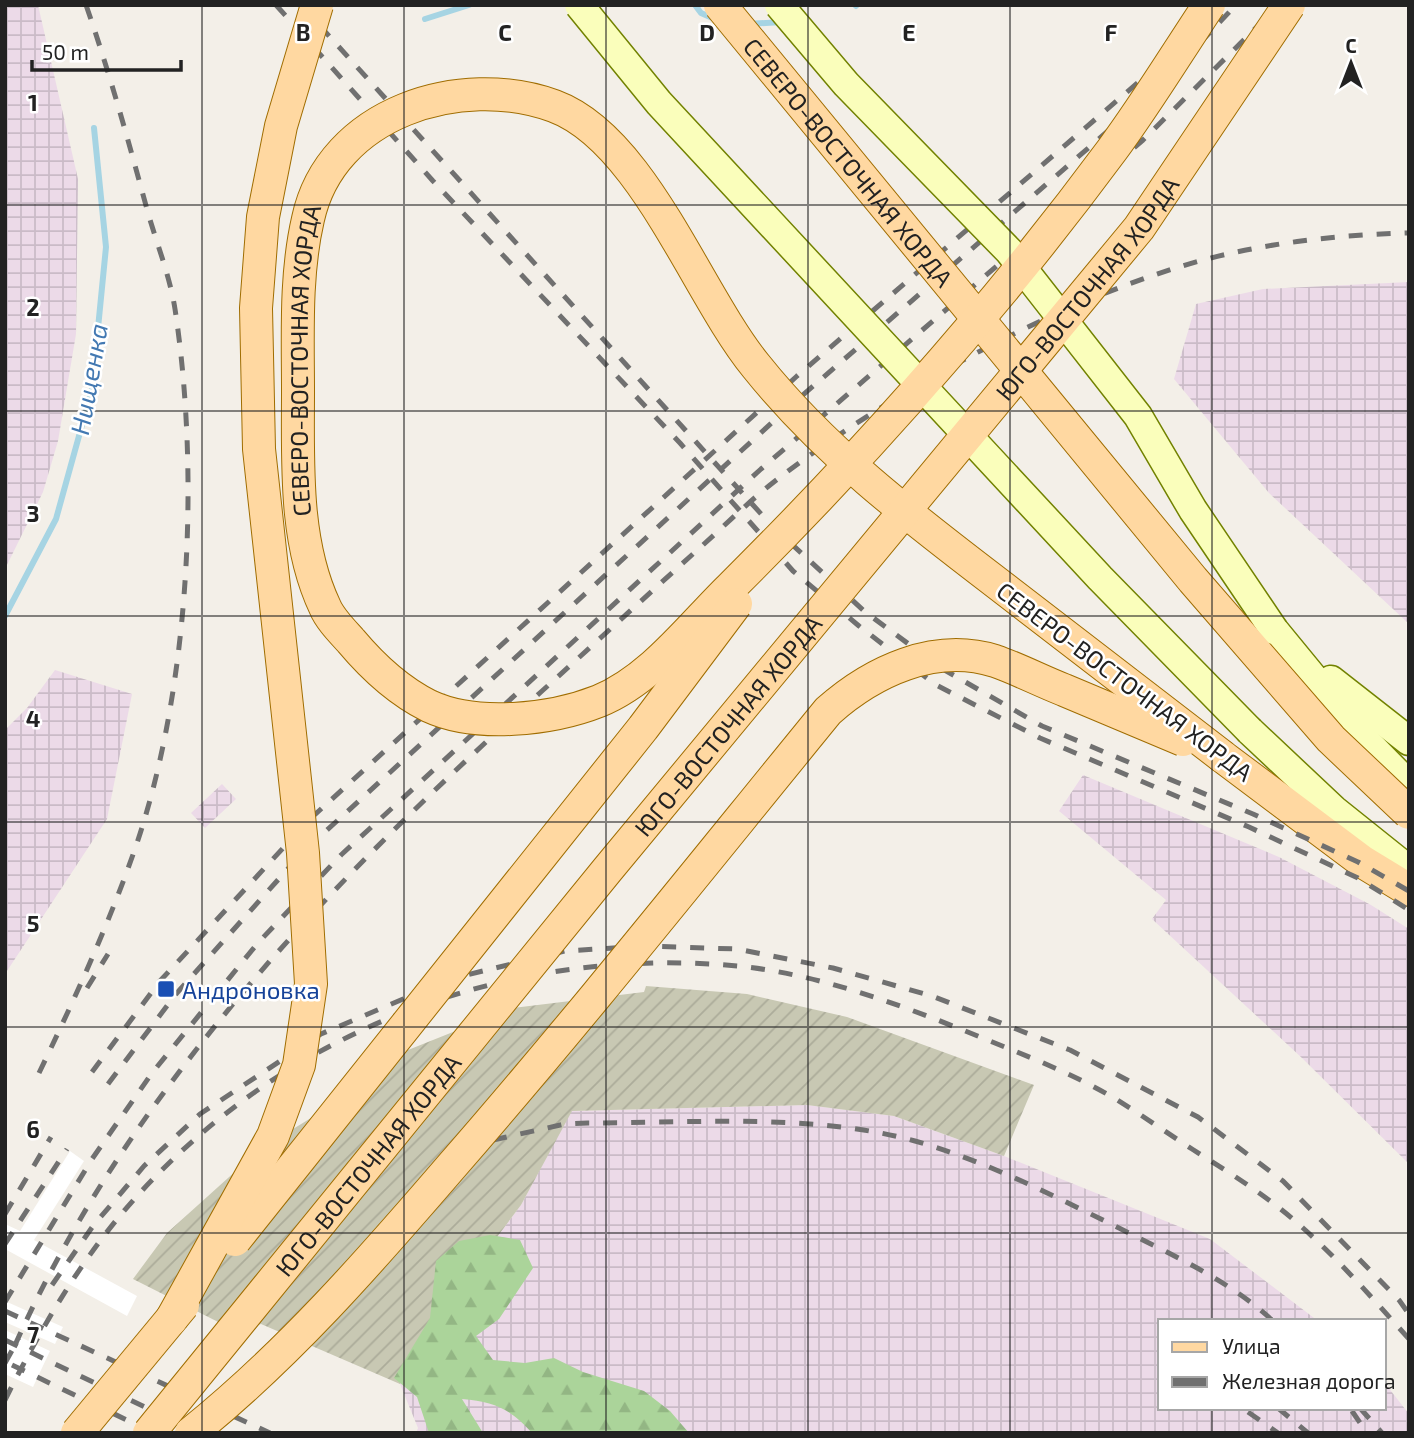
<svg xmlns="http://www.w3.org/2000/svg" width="1414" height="1438" font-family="'Exo 2',sans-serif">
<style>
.industrial{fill:url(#industrial-grid)}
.construction{fill:url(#construction-furrows)}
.forest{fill:url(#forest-firs)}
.pier{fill:#fff}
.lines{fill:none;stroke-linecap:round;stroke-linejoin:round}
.stream{stroke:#a6d4e3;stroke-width:6}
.secondary-casing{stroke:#728200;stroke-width:31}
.primary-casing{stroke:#a06d00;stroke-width:34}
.secondary{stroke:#fafebb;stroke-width:28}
.primary{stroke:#ffd8a1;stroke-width:32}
.rail{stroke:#707070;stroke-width:5;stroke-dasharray:14 14;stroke-linecap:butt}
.secondary-bridge-casing{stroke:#728200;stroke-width:31;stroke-linecap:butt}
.primary-bridge-casing{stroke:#a06d00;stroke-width:34;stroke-linecap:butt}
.secondary-bridge{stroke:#fafebb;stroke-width:28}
.primary-bridge{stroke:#ffd8a1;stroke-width:32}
.grid{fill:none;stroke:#222;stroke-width:2;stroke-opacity:0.55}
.transit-dot{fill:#1a4fb4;stroke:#fff;stroke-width:2.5}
.labels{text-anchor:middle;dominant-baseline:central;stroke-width:5;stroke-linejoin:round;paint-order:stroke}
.street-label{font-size:24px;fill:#222;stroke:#fff}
.transit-label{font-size:24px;fill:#164399;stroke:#fff;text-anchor:start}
.water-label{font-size:26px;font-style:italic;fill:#4379b2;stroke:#fff}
.grid-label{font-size:23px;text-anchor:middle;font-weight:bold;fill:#222;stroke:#fff;stroke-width:5;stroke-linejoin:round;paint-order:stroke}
</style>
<defs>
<pattern id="industrial-grid" width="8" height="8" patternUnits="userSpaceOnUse" patternTransform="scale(1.75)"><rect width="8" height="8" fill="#ecdae8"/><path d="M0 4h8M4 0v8" fill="none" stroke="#cabbc7"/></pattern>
<pattern id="construction-furrows" width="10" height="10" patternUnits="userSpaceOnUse" patternTransform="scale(1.75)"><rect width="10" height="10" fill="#c8c8b3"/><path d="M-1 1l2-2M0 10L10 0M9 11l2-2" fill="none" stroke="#acac9a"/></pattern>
<pattern id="forest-firs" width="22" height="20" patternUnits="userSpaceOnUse" patternTransform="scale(1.75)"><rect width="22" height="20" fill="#abd49a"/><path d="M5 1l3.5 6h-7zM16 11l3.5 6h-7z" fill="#93b684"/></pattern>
</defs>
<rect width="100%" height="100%" fill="#f3efe8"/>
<g class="industrial">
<polygon points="5,5 38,5 78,179 76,334 58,441 43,492 5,569"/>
<polygon points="1409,282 1409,624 1269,493 1174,379 1196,304 1263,289"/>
<polygon points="55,670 132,694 107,819 5,974 5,730 27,708"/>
<polygon points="1083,775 1279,857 1371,905 1409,929 1409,1164 1302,1058 1152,919 1166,900 1059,811"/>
<polygon points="222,784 236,799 205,828 191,813"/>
<polygon points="807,1105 894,1116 1004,1156 1210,1239 1318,1321 1160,1321 1160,1408 1384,1408 1384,1382 1409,1414 1409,1433 416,1433 418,1428 400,1384 455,1293 521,1205 571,1111"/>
</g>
<polygon class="construction" points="646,986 747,994 847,1017 1034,1085 1004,1156 894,1116 807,1105 572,1111 521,1205 455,1293 400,1384 261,1324 238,1332 133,1279 167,1233 259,1150 319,1113 403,1052 513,1008 644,992"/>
<path class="forest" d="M490,1235L520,1240L533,1268L499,1319L476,1336L493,1360L525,1363L554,1358L583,1372L644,1391L670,1411L689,1433H532C509,1408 495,1402 462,1399L483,1433H429L417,1397L394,1378L430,1318L436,1261L459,1241Z"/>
<g class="pier">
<polygon points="70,1151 84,1161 34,1240 137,1296 127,1316 5,1249 5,1224 20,1231"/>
<polygon points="5,1301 63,1327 55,1344 5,1322"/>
<polygon points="5,1330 50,1351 33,1387 5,1374"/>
</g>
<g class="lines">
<g class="stream">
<polyline points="695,5 701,13 717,20"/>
<polyline points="855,5 856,6"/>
<polyline points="425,19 469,5"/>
<polyline points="747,24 782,22"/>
<polyline points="5,616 56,519 92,389 106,247 94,128"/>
</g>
<g class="secondary-casing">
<g id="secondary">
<polyline points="1274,630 1361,736 1409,785"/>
<polyline points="1331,680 1409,741"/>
<polyline points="1250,731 1334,810 1409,870"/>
</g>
</g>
<g class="primary-casing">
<polyline id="primary" points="1223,757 1363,862 1409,890"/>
</g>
<use href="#secondary" class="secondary"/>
<use href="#primary" class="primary"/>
<g class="rail">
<polyline points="276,5 433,181 680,443 793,571 859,626 936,685 1040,738 1249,827 1358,878 1409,910"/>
<polyline points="301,5 772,526 864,611 941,668 1042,726 1253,814 1358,862 1409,891"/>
<polyline points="87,988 108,954"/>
<polyline points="92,1072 160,981 310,819 797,376 1141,80 1211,5"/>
<path d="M39,1073C75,998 110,922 137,843C190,685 200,473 175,309C170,277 157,244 148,213C129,143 110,74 86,5"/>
<polyline points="108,1084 176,994 302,853 789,407 1153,92 1236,5"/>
<path d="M493,1140L565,1124L588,1123C693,1123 814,1113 915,1141C986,1161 1054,1196 1119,1228C1172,1255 1229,1280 1273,1321"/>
<polyline points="5,1214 51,1137"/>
<polyline points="5,1244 67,1149"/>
<polyline points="52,1285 93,1226 144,1166 200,1114 321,1034 450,979 565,951 645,946 737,949 833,968 932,996 1070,1050 1198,1117 1283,1181 1399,1300 1409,1314"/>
<polyline points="5,1302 92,1159 152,1073 257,944 341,855 761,469 1143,140 1279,5"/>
<polyline points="5,1311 270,1433"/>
<polyline points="5,1340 199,1433"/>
<path d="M15,1345C131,1086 334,878 542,691C593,645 643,599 694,553C719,531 744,506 770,485C882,397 1043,309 1179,267C1253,244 1332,235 1409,233"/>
<polyline points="5,1363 19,1338"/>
<polyline points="12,1365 154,1433"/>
<path d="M5,1400C46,1318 92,1240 157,1175C309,1020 523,946 738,966C825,975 909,1008 990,1041C1032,1058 1075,1075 1114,1098C1140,1114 1166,1132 1192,1149C1230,1173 1269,1197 1303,1228C1341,1262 1375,1301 1409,1339"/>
<polyline points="1278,1408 1308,1433"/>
<polyline points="1360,1408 1382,1433"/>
<polyline points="1352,1411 1367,1433"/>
<polyline points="1248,1412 1278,1433"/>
</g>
<g class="secondary-bridge-casing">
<g id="secondary-bridge">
<polyline points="579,5 659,103 1100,578 1250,731"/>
<polyline points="779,5 846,84 1009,251 1138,416 1193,510 1274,630"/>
</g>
</g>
<g class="primary-bridge-casing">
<g id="primary-bridge">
<path id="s1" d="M720,5L1193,580L1331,739L1409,813"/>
<path id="s2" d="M1209,5C1177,53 1146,104 1112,150C998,304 866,453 730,588C691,626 651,680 599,701C551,720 476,728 429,706C399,691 372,666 351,641C342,631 330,619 325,607C294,542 298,462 298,392C298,335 295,275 308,219C331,112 461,72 554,106C643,139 697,294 756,366C823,450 908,515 993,580C1069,639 1146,698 1223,757"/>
<polyline points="235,1240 643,728 736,604"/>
<polyline points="171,1320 273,1136 299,1065 311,984 303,853 259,449 256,308 263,217 281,126 317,5"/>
<polyline points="77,1433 183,1305"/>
<path id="s3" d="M149,1433L608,869L1139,228L1289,5"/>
<path d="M191,1433C287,1356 370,1261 450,1168C580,1019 703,864 828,711C872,672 934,642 995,661C1018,669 1041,681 1064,690C1104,707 1143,723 1183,740"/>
</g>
</g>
<use href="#secondary-bridge" class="secondary-bridge"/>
<use href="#primary-bridge" class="primary-bridge"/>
</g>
<path class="grid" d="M202,5V1433M404,5V1433M606,5V1433M808,5V1433M1010,5V1433M1212,5V1321M5,205H1409M5,411H1409M5,616H1409M5,822H1409M5,1027H1409M5,1233H1409M1212,1408V1433"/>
<rect class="transit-dot" x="157" y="980" width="18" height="18" rx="3.5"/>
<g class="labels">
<g class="street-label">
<text stroke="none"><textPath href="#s1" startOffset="203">СЕВЕРО-ВОСТОЧНАЯ ХОРДА</textPath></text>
<text stroke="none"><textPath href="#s3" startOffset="1480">ЮГО-ВОСТОЧНАЯ ХОРДА</textPath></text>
<text stroke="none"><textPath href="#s2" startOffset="1500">СЕВЕРО-ВОСТОЧНАЯ ХОРДА</textPath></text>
<text transform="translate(1125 681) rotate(37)">СЕВЕРО-ВОСТОЧНАЯ ХОРДА</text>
<text stroke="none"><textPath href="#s3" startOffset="914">ЮГО-ВОСТОЧНАЯ ХОРДА</textPath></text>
<text stroke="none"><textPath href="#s3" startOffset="346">ЮГО-ВОСТОЧНАЯ ХОРДА</textPath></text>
</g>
<g class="transit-label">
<text x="182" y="989">Андроновка</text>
</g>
<g class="water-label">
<text transform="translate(88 379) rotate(-80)">Нищенка</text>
</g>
</g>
<g class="grid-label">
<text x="303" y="41">B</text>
<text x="505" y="41">C</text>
<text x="707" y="41">D</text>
<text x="909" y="41">E</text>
<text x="1111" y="41">F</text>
<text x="33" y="111">1</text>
<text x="33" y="316">2</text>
<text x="33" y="522">3</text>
<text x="33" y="727">4</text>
<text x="33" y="932">5</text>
<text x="33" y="1138">6</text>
<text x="33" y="1343">7</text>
</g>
<rect width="1414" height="1438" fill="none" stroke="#222222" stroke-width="14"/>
<rect x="1158" y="1319" width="228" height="91" fill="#ffffff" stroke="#a7a7a7" stroke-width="2"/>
<rect x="1172" y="1342" width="35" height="10" fill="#ffd8a1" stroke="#a7a7a7" stroke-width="2"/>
<text x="1222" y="1354" font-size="21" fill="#222222">Улица</text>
<rect x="1172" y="1377" width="35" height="10" fill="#707070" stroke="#a7a7a7" stroke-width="2"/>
<text x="1222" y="1389" font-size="21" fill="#222222">Железная дорога</text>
<g transform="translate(1351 63)" stroke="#ffffff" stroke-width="5" paint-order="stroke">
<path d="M0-5L12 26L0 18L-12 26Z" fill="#222222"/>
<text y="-10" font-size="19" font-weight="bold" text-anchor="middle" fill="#222222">С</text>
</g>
<path d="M32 60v10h149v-10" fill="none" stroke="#222222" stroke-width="3.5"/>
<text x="42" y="60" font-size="21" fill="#222222" stroke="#ffffff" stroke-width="5" paint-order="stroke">50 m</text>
</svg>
